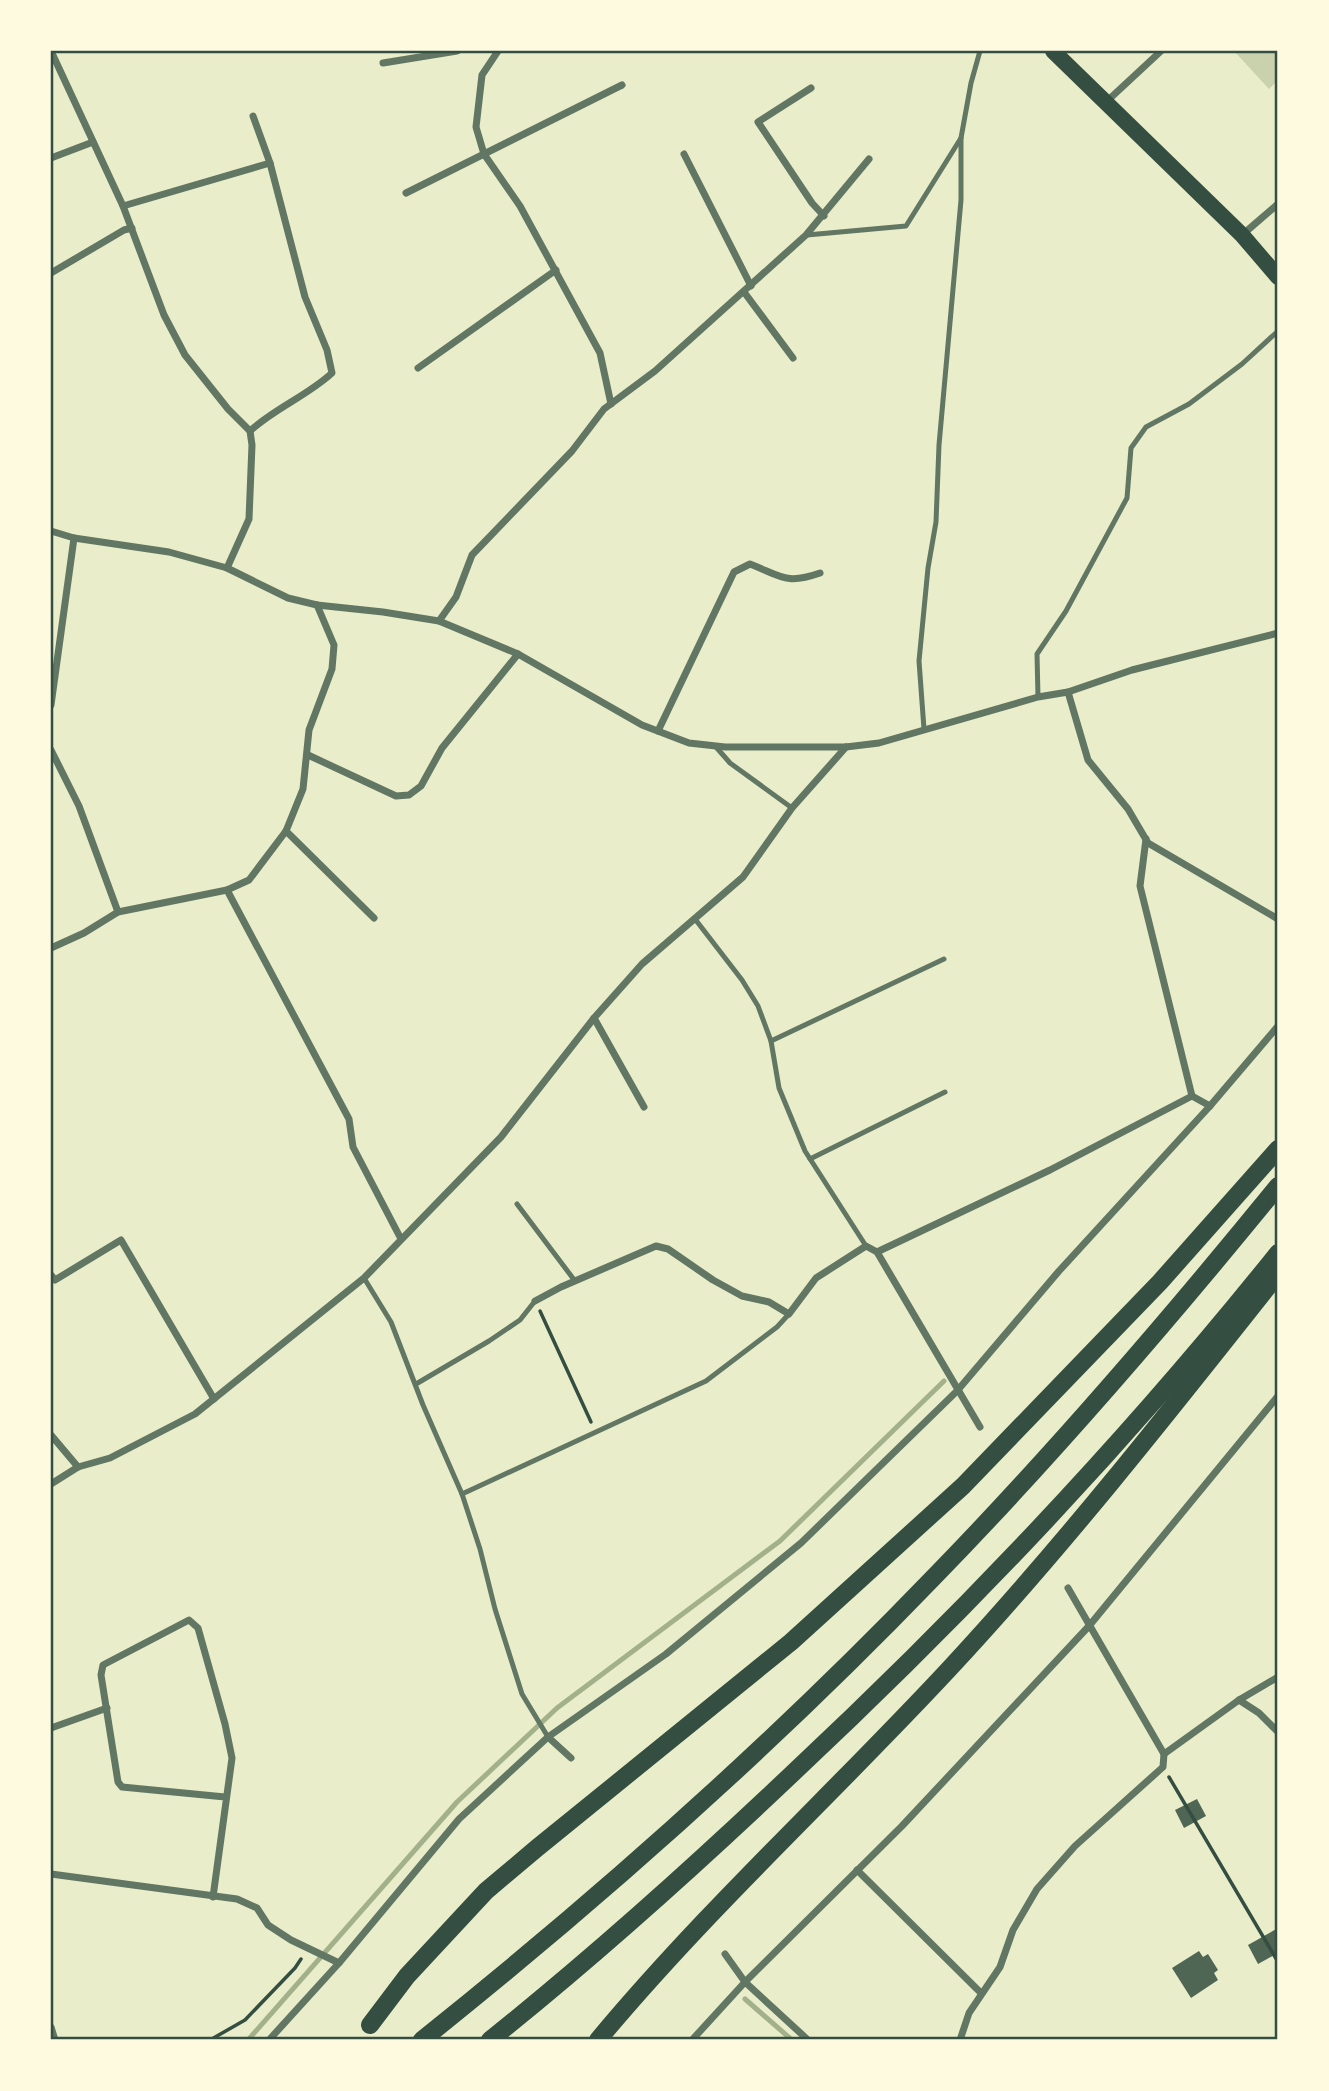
<svg xmlns="http://www.w3.org/2000/svg" width="1329" height="2091" font-family="'IBM Plex Sans',sans-serif">
<style>
.green{fill:#cad2ad}
.lines{fill:none;stroke-linecap:round;stroke-linejoin:round}
.stream{stroke:#a3b18a;stroke-width:5}
.building{fill:#4f6655}
.path{stroke:#344e41;stroke-width:3.5}
.service{stroke:#617663;stroke-width:5}
.minor{stroke:#617663;stroke-width:7}
.primary{stroke:#344e41;stroke-width:16}
.motorway{stroke:#344e41;stroke-width:18}
.neatline{fill:none;stroke:#344e41;stroke-width:2.5}
</style>
<rect width="100%" height="100%" fill="#e9edc9"/>
<polygon class="green" points="1234,51 1278,51 1278,80 1269,89"/>
<g class="lines">
<g class="stream">
<polyline points="745,1999 792,2040"/>
<polyline points="248,2040 457,1802 557,1708 780,1541 944,1381"/>
</g>
</g>
<g class="building">
<polygon points="1197,1799 1206,1816 1184,1828 1175,1810"/>
<polygon points="1278,1928 1278,1953 1258,1964 1248,1945"/>
<polygon points="1199,1951 1203,1957 1208,1954 1218,1970 1214,1973 1218,1980 1191,1998 1172,1968"/>
</g>
<g class="lines">
<g class="path">
<polyline points="540,1311 591,1422"/>
<polyline points="1169,1777 1278,1962"/>
<polyline points="210,2040 245,2020 295,1968 301,1959"/>
</g>
<g class="service">
<polyline points="807,235 906,226 961,138"/>
<polyline points="1038,697 1037,654 1066,611 1127,498 1131,448 1146,427 1189,404 1242,364 1278,331"/>
<polyline points="924,729 919,661 928,568 936,522 939,445 961,200 961,138 971,83 980,51"/>
<polyline points="716,747 730,763 792,808"/>
<polyline points="695,919 742,980 758,1006 771,1041 779,1088 805,1151 866,1246"/>
<polyline points="771,1041 944,959"/>
<polyline points="810,1159 945,1092"/>
<polyline points="517,1204 575,1281"/>
<polyline points="364,1278 391,1322 423,1405 462,1494 480,1549 495,1609 522,1694 548,1737"/>
<polyline points="416,1384 489,1341 520,1320 535,1301"/>
<polyline points="462,1494 706,1381 777,1327 789,1314"/>
</g>
<g class="minor">
<polyline points="51,51 123,206 164,315 185,355 228,409 250,431 252,445 249,519 227,568"/>
<polyline points="498,51 482,75 476,127 484,154 520,206 600,353 611,404"/>
<polyline points="383,63 457,51"/>
<polyline points="811,88 758,122 812,203 824,216"/>
<polyline points="1105,103 1161,51"/>
<polyline points="684,154 751,286"/>
<polyline points="51,158 93,142"/>
<polyline points="406,193 622,85"/>
<polyline points="123,206 270,163"/>
<polyline points="1242,235 1278,204"/>
<polyline points="51,273 124,230 132,228"/>
<polyline points="744,292 793,358"/>
<polyline points="418,368 556,270"/>
<path d="M250,431C275,408 307,396 332,373L327,350L305,297L270,163L253,116"/>
<polyline points="51,531 74,538 169,552 227,568 288,598 317,605 383,612 439,621 518,654 642,725 689,743 725,747 846,747 879,743 1038,697 1068,692 1132,670 1278,633"/>
<polyline points="439,621 456,597 472,555 572,451 604,409 655,371 806,235 869,159"/>
<polyline points="1068,692 1088,760 1128,809 1148,843 1278,919"/>
<polyline points="51,705 74,538"/>
<path d="M658,731L734,572L750,564C781,576 786,585 820,573"/>
<polyline points="51,750 79,806 118,912"/>
<polyline points="308,755 396,796 409,795 421,786 442,748 518,654"/>
<polyline points="286,831 374,918"/>
<polyline points="1146,839 1140,886 1192,1096"/>
<polyline points="227,890 349,1119 353,1147 401,1239"/>
<polyline points="51,948 84,933 118,912 227,890 249,880 286,831 303,789 309,730 332,669 334,645 317,605"/>
<polyline points="594,1018 644,1107"/>
<polyline points="877,1252 1050,1170 1192,1096 1210,1106"/>
<polyline points="51,1275 55,1280 121,1240 214,1399"/>
<polyline points="535,1301 561,1287 656,1246 668,1249 713,1280 742,1296 769,1302 789,1314 816,1278 866,1246 877,1252 980,1427"/>
<polyline points="51,1435 78,1467"/>
<polyline points="51,1484 78,1467 110,1458 195,1414 364,1278 501,1137 594,1018 642,964 743,877 792,808 846,747"/>
<polyline points="1068,1588 1164,1754 1239,1700 1278,1677"/>
<polyline points="1239,1700 1259,1713 1278,1732"/>
<polyline points="51,1728 107,1708"/>
<polyline points="548,1737 571,1758"/>
<polyline points="857,1870 981,1993"/>
<polyline points="51,1874 237,1899 257,1908 268,1925 291,1940 339,1963"/>
<polyline points="213,1897 232,1758 225,1724 198,1628 189,1620 103,1665 101,1675 118,1782 122,1787 225,1797"/>
<polyline points="725,1954 745,1982 808,2040"/>
<polyline points="51,2027 55,2040"/>
<polyline points="269,2040 339,1963 459,1819 548,1737 666,1654 801,1543 957,1391 1059,1271 1210,1106 1278,1026"/>
<polyline points="692,2040 745,1982 902,1826 1089,1626 1278,1396"/>
<polyline points="960,2040 969,2013 1000,1967 1013,1930 1037,1889 1075,1846 1163,1767 1164,1754"/>
</g>
<polyline class="primary" points="1053,51 1242,235 1278,277"/>
<g class="motorway">
<polyline points="370,2025 407,1976 486,1891 537,1848 791,1642 963,1486 1160,1282 1278,1149"/>
<path d="M422,2040C601,1897 773,1744 932,1579C1054,1454 1168,1321 1278,1186"/>
<path d="M490,2040C595,1956 695,1866 793,1773C966,1611 1130,1438 1278,1253"/>
<path d="M598,2040C707,1909 834,1793 950,1668C1066,1543 1172,1408 1278,1274"/>
</g>
</g>
<rect width="1329" height="2091" fill="none" stroke="#fefae0" stroke-width="105"/>
<rect x="52" y="52" width="1224" height="1986" class="neatline"/>
</svg>
